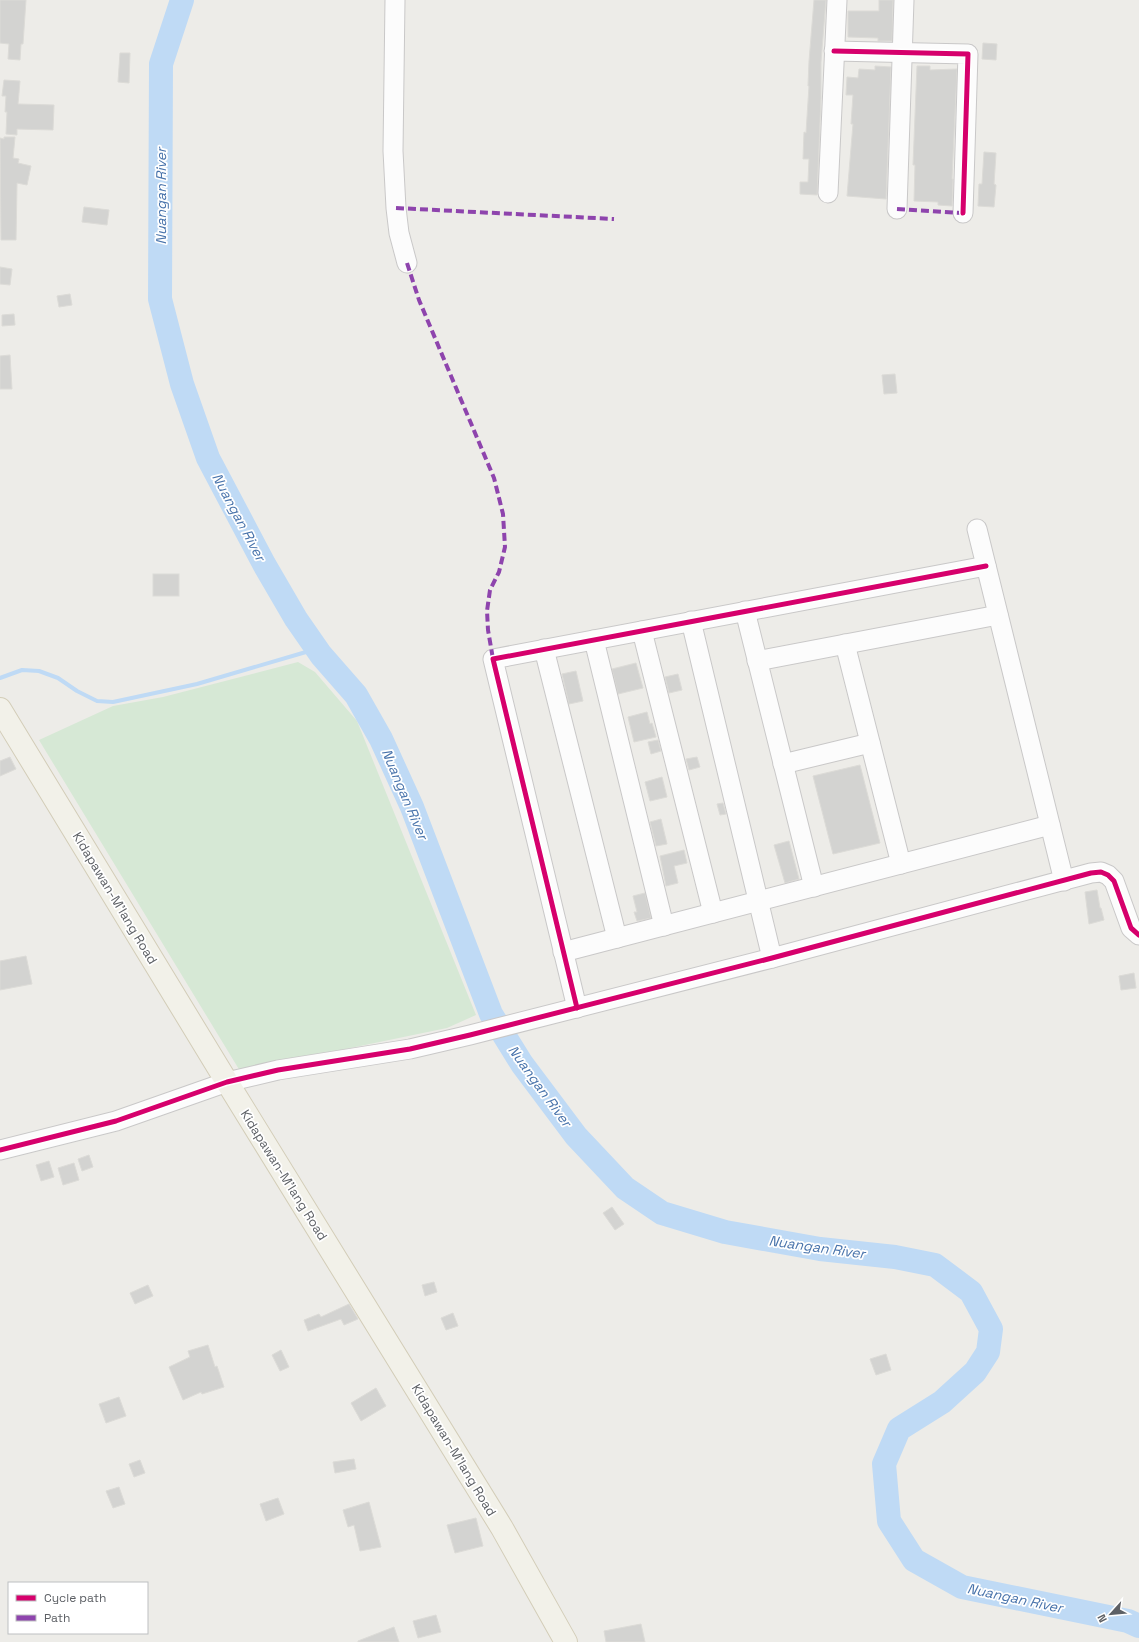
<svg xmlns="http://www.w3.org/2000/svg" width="1139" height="1642" font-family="'Space Grotesk',sans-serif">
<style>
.pitch{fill:#d6e8d5}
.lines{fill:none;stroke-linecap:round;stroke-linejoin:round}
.stream{stroke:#bfdaf5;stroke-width:4}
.river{stroke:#bfdaf5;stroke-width:24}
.building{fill:#d3d3d1;stroke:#dcdbd7}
.minor-casing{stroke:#c9c8c8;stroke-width:21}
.major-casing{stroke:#d3cdb8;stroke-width:24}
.minor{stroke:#fcfcfc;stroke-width:19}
.major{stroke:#f2f1e9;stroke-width:22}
.quiet{stroke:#8e44ad;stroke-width:4;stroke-dasharray:8 4;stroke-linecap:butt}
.cycleway-casing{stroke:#fff;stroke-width:8}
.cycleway{stroke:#d6006c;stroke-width:5}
.labels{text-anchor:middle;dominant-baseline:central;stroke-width:3.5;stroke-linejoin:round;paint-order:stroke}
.street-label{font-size:13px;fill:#5d6065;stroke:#fff}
.water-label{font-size:14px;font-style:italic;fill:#4873ab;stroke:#fff}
</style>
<rect width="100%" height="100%" fill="#edece8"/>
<polygon class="pitch" points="298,662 315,672 357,721 476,1015 447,1028 240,1071 39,740 113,706 163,697"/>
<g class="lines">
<polyline class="stream" points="0,678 22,670 39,671 58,678 77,691 97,701 113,702 197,684 306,652 321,655"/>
<polyline class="river" points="182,0 161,64 160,299 182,384 208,458 264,564 296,619 321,655 356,695 381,739 412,807 491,1014 522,1064 576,1136 625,1188 662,1213 725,1232 820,1249 895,1257 935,1265 971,1292 991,1329 988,1352 975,1372 942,1402 899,1429 884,1464 889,1521 914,1560 962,1587 1128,1621 1139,1626"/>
</g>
<g class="building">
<polygon points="0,0 26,0 23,44 21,44 20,60 8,59 9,44 0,43"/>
<polygon points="814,0 826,0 821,62 821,97 817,195 800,194 800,182 808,182 809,159 803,159 804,132 806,133 809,86 808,86 809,61"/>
<polygon points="879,0 893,0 892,41 878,41 878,38 848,37 848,11 879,11"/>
<polygon points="983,43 997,44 996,60 982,59"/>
<polygon points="120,53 130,53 129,83 118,82"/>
<polygon points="875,66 891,67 886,199 847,196 853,124 851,124 853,95 846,95 847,77 858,78 859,69 875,70"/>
<polygon points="917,66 930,66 930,70 957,69 952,179 953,179 952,206 938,205 938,202 914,201 915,165 913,165"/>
<polygon points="4,80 20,81 18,104 54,105 53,130 17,129 17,135 6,134 7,112 5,112 6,96 2,96"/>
<polygon points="4,137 15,137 13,158 19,159 18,163 31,166 27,185 17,183 16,240 1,240 0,138 4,139"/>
<polygon points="984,152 996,153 994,184 996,185 994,207 978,206 979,184 982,184"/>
<polygon points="84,207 109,210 107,225 82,222"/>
<polygon points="0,267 12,269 10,285 0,284"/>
<polygon points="70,294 72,305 59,307 57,296"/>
<polygon points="14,314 15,325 2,326 2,315"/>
<polygon points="10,355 12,389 0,389 0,356"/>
<polygon points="895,374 897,393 884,394 882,375"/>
<rect x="153" y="574" width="26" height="22"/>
<polygon points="636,663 643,688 618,694 612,669"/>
<polygon points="576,671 583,701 569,704 562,674"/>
<polygon points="678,674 682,690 669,693 665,677"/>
<polygon points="647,712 650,724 652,723 656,737 634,742 628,717"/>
<polygon points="658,740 661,751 651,754 648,742"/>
<polygon points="10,757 16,769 0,776 0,761"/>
<polygon points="697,757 700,767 689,770 686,759"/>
<polygon points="860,765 880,843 833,854 813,776"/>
<polygon points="662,777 667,797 650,801 645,782"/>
<polygon points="723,803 726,814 720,815 717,804"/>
<polygon points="661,819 667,844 656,846 650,822"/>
<polygon points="789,841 799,879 785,883 774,845"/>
<polygon points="684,850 687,863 674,866 678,883 666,886 660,856"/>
<polygon points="1097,890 1100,908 1101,908 1104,920 1089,924 1085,892"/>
<polygon points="645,893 651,918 637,921 634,912 637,912 633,896"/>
<polygon points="26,956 32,984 0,990 0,961"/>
<polygon points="1134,973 1136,988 1121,990 1119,976"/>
<polygon points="89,1155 93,1167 82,1171 78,1159"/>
<polygon points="49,1161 54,1177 41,1181 36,1165"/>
<polygon points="74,1163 79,1180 63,1185 58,1168"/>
<polygon points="612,1207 624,1224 615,1230 603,1213"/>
<polygon points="434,1282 437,1292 425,1296 422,1285"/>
<polygon points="148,1285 153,1296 135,1304 130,1293"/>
<polygon points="349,1304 358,1319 344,1325 341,1319 308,1331 304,1320 319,1314 321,1317"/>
<polygon points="453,1313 458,1326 446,1330 441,1318"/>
<polygon points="208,1345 215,1367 217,1366 224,1387 202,1394 201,1392 183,1400 169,1367 190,1357 188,1351"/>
<polygon points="281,1350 289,1367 280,1371 272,1355"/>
<polygon points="886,1354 891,1370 876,1375 870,1359"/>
<polygon points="376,1388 386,1406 361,1421 351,1403"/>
<polygon points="119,1397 126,1416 106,1423 99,1404"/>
<polygon points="354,1459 356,1469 335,1473 333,1462"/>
<polygon points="140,1460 145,1473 134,1477 129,1464"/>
<polygon points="119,1487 125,1504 113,1508 106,1491"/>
<polygon points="278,1498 284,1514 266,1521 260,1504"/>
<polygon points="369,1502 381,1547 360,1551 354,1525 348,1527 343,1510"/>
<polygon points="476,1518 483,1546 455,1553 447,1525"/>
<polygon points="436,1615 441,1632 418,1638 413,1621"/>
<polygon points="641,1624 645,1642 606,1642 604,1631"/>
<polygon points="394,1627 399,1642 358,1642 358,1641"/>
</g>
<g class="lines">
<g class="minor-casing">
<g id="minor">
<polyline points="395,0 393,151 396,208 399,233 407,263"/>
<polyline points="834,51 968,54 963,213"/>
<polyline points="828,193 837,0"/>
<polyline points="897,209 904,0"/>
<polyline points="977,529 1064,881"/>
<polyline points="745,611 814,887"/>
<polyline points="691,621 772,958"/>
<polyline points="642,631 713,913"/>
<polyline points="594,640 664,926"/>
<polyline points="845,644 901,864"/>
<polyline points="544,649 617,938"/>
<polyline points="757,661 998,615"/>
<polyline points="783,764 870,743"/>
<polyline points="563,952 1050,825"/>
<polyline points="577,1008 493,659 986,566"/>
<polyline points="0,1150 116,1121 227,1082 278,1070 410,1049 470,1035 772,958 1091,873 1101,872 1108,875 1114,881 1131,928 1139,935"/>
</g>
</g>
<g class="major-casing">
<polyline id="major" points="0,709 227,1082 502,1528 566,1642"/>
</g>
<use href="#minor" class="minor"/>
<use href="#major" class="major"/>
<g class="quiet">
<polyline points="396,208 614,219"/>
<polyline points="897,209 963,213"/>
<polyline points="407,263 419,300 494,478 503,514 505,547 499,572 490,590 487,611 488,630 493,659"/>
</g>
<g class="cycleway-casing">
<g id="cycleway">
<polyline points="834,51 968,54 963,213"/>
<polyline points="577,1008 493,659 986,566"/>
<polyline points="0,1150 116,1121 227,1082 278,1070 410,1049 470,1035 772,958 1091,873 1101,872 1108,875 1114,881 1131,928 1139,935"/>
</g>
</g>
<use href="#cycleway" class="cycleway"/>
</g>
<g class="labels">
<g class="street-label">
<text transform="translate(115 898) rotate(59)">Kidapawan-M'lang Road</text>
<text transform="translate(284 1175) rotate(58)">Kidapawan-M'lang Road</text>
<text transform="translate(454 1450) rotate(59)">Kidapawan-M'lang Road</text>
</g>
<g class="water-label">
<text transform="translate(161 196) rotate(-90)">Nuangan River</text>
<text transform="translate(239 517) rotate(62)">Nuangan River</text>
<text transform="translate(405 794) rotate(67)">Nuangan River</text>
<text transform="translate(540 1086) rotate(54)">Nuangan River</text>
<text transform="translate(817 1247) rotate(8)">Nuangan River</text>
<text transform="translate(1015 1598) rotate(12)">Nuangan River</text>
</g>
</g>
<rect x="8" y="1582" width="140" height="52" fill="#ffffff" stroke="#bebfc1"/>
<rect x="16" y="1595" width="20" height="6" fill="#d6006c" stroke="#bebfc1"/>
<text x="44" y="1602" font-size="12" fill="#5d6065">Cycle path</text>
<rect x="16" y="1615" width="20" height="6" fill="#8e44ad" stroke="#bebfc1"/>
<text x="44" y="1622" font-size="12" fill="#5d6065">Path</text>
<g transform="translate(1111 1614) rotate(243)" stroke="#ffffff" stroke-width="3" paint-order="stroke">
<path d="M0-3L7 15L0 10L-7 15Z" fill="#5d6065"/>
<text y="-6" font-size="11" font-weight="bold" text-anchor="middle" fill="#5d6065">N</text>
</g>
</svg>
